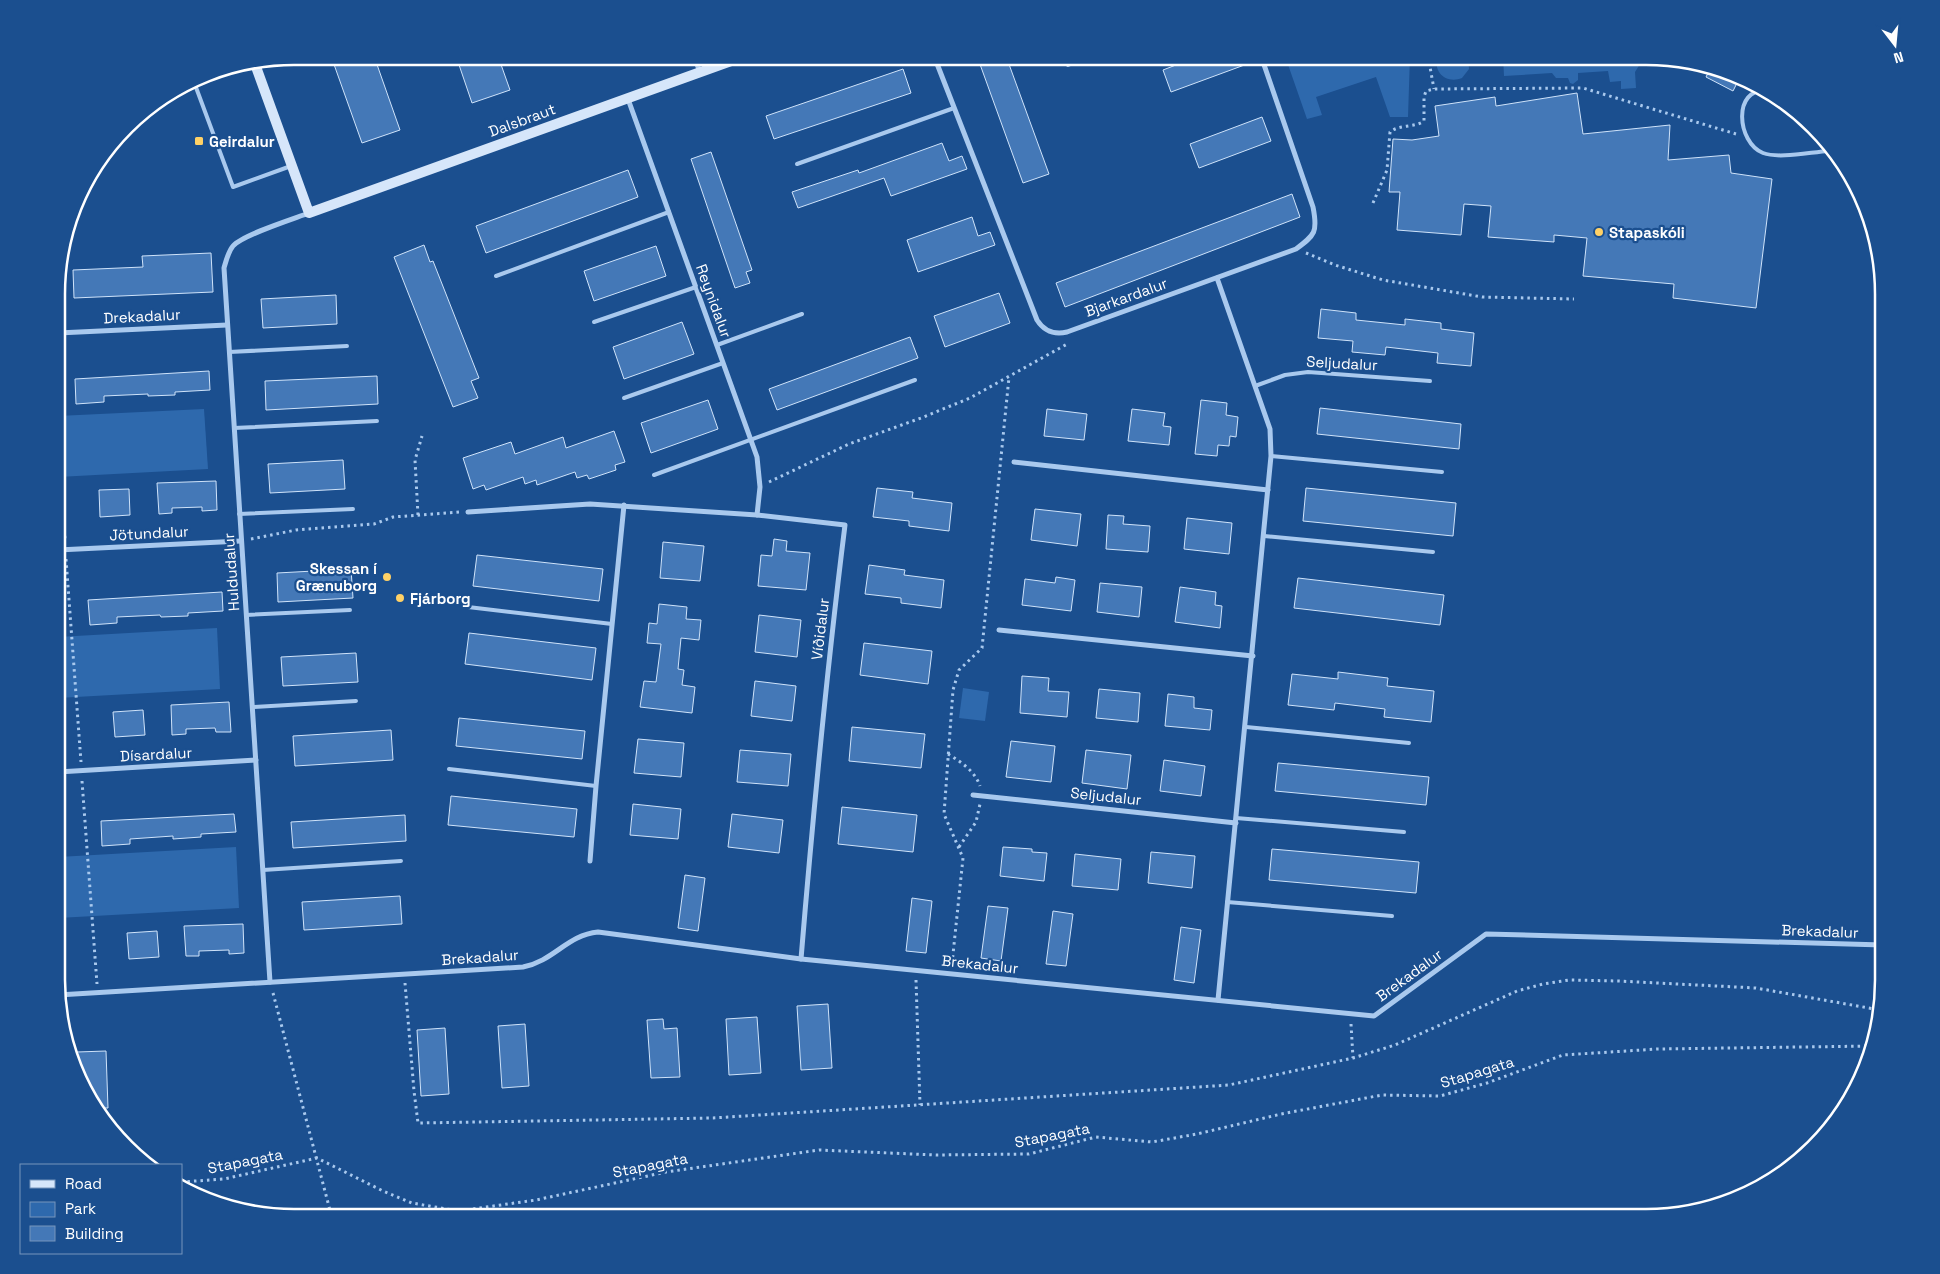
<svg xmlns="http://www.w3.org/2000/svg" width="1940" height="1274" font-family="'Space Grotesk',sans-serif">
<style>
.park{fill:#2e69ad}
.building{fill:#4478b7;stroke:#cfe3fa}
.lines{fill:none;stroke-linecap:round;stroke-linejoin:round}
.path{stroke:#a9c9ee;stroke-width:3;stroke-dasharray:2.5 4;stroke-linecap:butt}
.lane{stroke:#a9c9ee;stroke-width:4}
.street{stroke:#a9c9ee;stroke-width:5}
.secondary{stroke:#d6e6fa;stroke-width:10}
.poi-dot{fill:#ffd166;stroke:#1b4f8f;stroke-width:2}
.labels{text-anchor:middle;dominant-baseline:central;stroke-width:4.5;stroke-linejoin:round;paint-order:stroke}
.street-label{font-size:15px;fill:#fff;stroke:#1b4f8f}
.poi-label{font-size:15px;font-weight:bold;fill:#fff;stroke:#1b4f8f;text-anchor:start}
.rim{fill:none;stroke:#fff;stroke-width:2.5}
</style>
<rect width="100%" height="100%" fill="#1b4f8f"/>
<g class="park">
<polygon points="1285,56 1410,56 1408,117 1390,117 1376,77 1316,97 1322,115 1307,119"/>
<path d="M1438,56H1468L1469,69L1462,78C1447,84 1432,73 1438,56Z"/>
<polygon points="1503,56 1645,56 1635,72 1636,88 1621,89 1621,81 1610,82 1608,71 1578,73 1578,80 1573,84 1570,83 1568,78 1556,78 1552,73 1504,76"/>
<polygon points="204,409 208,469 58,477 58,416"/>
<polygon points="217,628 220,689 58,698 58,637"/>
<polygon points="963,688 989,692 985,721 959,718"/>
<polygon points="236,847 239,908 58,918 58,857"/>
</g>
<g class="building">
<polygon points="331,56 374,56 400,130 362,143"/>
<polygon points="456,56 498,56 510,90 472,103"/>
<polygon points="977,56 1006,56 1049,174 1023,183"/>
<polygon points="1199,56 1257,56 1258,60 1171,92 1163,70"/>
<polygon points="1711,67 1722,69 1740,77 1733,91 1706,77"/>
<polygon points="903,69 911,93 774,139 766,116"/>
<polygon points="1577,93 1583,134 1670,125 1668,160 1729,155 1731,173 1772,179 1756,308 1673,298 1674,284 1583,276 1587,238 1554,235 1554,242 1488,237 1491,206 1464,204 1461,235 1397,230 1400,192 1389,192 1393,139 1412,140 1439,136 1435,106 1495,97 1496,106"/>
<polygon points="1262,117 1271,141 1199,168 1190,144"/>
<polygon points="942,143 949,161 962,156 967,169 891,196 884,178 798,208 792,192 858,170 859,173"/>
<polygon points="711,152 752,270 746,272 750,283 735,288 691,159"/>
<polygon points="628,170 638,197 486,253 476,226"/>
<polygon points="1292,194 1300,217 1065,307 1056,283"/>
<polygon points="972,217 978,236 990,232 995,245 918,272 907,240"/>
<polygon points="424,245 430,262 433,261 479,378 471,381 478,398 453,407 394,257"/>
<polygon points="656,246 666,276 594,301 584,271"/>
<polygon points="211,253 213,292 74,298 73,270 143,267 142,256"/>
<polygon points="999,293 1010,323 945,347 934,316"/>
<polygon points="336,295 337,324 263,328 261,299"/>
<polygon points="1321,309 1356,313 1356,320 1405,325 1405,319 1441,323 1441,329 1474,333 1471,366 1437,363 1438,353 1386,347 1385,355 1352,352 1353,341 1318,338"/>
<polygon points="682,322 694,354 624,379 613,347"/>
<polygon points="910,337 918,358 777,410 769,389"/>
<polygon points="209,371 210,390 175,392 175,395 148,396 148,394 104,396 104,402 76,404 75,379"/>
<polygon points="377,376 378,404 266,410 265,381"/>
<polygon points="708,400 718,429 651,453 641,423"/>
<polygon points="1201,400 1227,403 1226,415 1238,417 1236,437 1230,436 1229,446 1218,445 1217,456 1195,454"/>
<polygon points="1320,408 1461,424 1459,449 1317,434"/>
<polygon points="1047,409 1087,414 1084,440 1044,436"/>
<polygon points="1132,409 1165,413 1163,426 1171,427 1169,445 1128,441"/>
<polygon points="614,431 625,462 615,465 616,470 589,479 587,475 577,478 575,472 537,485 536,480 525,484 523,477 486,490 484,485 473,489 463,458 511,442 515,454 563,437 566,448"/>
<polygon points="343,460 345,489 270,493 268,464"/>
<polygon points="216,481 217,510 202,511 202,507 172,508 172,513 159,514 157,483"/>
<polygon points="877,488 913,492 912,498 952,503 949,531 909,526 909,521 873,517"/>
<polygon points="1306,488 1456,503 1453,536 1303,521"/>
<polygon points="129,489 130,515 100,517 99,490"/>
<polygon points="1035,509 1081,514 1077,546 1031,540"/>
<polygon points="1108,515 1124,516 1123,524 1150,526 1148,552 1106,549"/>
<polygon points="1187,518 1232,523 1229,554 1184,549"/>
<polygon points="774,539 787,541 786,551 810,553 806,590 758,586 761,555 772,556"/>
<polygon points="663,542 704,546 700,581 660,578"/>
<polygon points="477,555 603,569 599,601 473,586"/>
<polygon points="869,565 905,570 904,575 944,580 941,608 901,603 901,598 865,594"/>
<polygon points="351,569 353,598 278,602 277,573"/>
<polygon points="1056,577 1075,580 1071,611 1022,605 1025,579 1055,583"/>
<polygon points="1298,578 1444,595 1440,625 1294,608"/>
<polygon points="1100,583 1142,587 1139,617 1097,612"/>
<polygon points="1180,587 1216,592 1215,605 1222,606 1220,628 1175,622"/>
<polygon points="222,592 223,611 188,613 188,616 161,617 160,615 117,617 117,623 90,625 88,600"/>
<polygon points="659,604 687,607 686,619 701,620 699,640 681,638 678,669 684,670 682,685 695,687 692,713 640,707 644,681 656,682 661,644 647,643 649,623 657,624"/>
<polygon points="759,615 801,620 797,657 755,652"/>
<polygon points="469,633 596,648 592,680 465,664"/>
<polygon points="864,643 932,651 928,684 860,675"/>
<polygon points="356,653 358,682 283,686 281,657"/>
<polygon points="1338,672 1388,678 1387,686 1434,691 1431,722 1384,717 1385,709 1335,703 1334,710 1288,705 1292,674 1338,679"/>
<polygon points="1022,676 1049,678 1048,691 1069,692 1067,717 1020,713"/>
<polygon points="755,681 796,686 792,721 751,716"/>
<polygon points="1099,689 1140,693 1138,722 1096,718"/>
<polygon points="1168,694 1194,697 1194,708 1212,710 1210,730 1165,726"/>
<polygon points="229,702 231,732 216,732 215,728 186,729 186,734 172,735 171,705"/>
<polygon points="143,710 145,735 115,737 113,712"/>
<polygon points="459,718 585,731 582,759 456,746"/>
<polygon points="852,727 925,734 921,768 849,761"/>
<polygon points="391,730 393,760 295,766 293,736"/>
<polygon points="638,739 684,743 681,777 634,773"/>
<polygon points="1011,741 1055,746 1051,782 1006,777"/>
<polygon points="740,750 791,754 788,786 737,782"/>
<polygon points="1086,750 1131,755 1127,789 1082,783"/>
<polygon points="1164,760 1205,766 1201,796 1160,791"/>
<polygon points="1278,763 1429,777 1426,805 1275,791"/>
<polygon points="451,796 577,809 574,837 448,825"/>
<polygon points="633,804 681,809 678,839 630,835"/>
<polygon points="842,807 917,815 913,852 838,844"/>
<polygon points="234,814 236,832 201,834 201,837 173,839 173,836 130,839 130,844 102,846 101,821"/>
<polygon points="732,814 783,820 779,853 728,847"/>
<polygon points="405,815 406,841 293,848 291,822"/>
<polygon points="1003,847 1032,849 1032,852 1047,853 1044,881 1000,876"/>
<polygon points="1272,849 1419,862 1416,893 1269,880"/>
<polygon points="1151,852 1195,856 1192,888 1148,883"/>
<polygon points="1075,854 1121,859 1118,890 1072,886"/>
<polygon points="685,875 705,878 698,931 678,928"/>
<polygon points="400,896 402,924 304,930 302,902"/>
<polygon points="912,898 932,901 926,953 906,951"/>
<polygon points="988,906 1008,908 1001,961 981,958"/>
<polygon points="1053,911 1073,914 1066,966 1046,964"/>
<polygon points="243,924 244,953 229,954 229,950 199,951 199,956 186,956 184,926"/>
<polygon points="1181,927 1201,930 1194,983 1174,980"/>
<polygon points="157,931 159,957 129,959 127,933"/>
<polygon points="828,1004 832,1068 801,1070 797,1006"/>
<polygon points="757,1017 761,1073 729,1075 726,1019"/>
<polygon points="663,1019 664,1029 677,1028 680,1077 651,1078 647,1020"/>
<polygon points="525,1024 529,1086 502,1088 498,1026"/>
<polygon points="445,1028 449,1094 421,1096 417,1030"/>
<polygon points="106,1051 108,1108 97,1108 88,1099 77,1067 77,1052"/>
</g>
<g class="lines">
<g class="path">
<polyline points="1428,56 1434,89"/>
<path d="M1373,203L1387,170L1390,132C1400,124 1414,128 1424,121V97L1426,91L1434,89L1583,88L1736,134"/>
<polyline points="1306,253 1335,265 1383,280 1482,297 1574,299"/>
<polyline points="58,419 65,540"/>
<polyline points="769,482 849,444 921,418 970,398 1069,343"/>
<polyline points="418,515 415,460 422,436"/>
<polyline points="251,539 296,530 374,524 393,517 460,512"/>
<polyline points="66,559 81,762"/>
<path d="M948,754C961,762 975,771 980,786"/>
<polyline points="82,781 97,984"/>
<polyline points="959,847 976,822 980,804"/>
<polyline points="952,964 963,858 944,814 953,690 959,670 982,648 1009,377"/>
<polyline points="916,980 920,1105"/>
<polyline points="405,983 414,1091 418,1123 713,1118 1229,1085 1353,1058 1395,1045 1517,991 1543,984 1569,980 1618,981 1756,988 1880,1010"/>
<polyline points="273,993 332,1218"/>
<polyline points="1351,1024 1353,1058"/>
<polyline points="181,1182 224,1179 317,1158 383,1191 412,1203 458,1211 536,1200 666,1172 819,1150 936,1155 1029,1154 1096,1137 1152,1142 1197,1134 1281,1114 1382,1095 1440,1096 1487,1083 1563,1055 1658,1049 1873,1046"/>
</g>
<g class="lane">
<polyline points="1068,65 1092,56"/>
<polyline points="230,69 194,82 233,187 291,166"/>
<path d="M1767,91C1732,87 1737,143 1763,153C1779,159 1811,152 1829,151"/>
<polyline points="797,164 954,108"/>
<polyline points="496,276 669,212"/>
<polyline points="594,322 696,287"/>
<polyline points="717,345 802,314"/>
<polyline points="229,352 347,346"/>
<polyline points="1255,386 1285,375 1308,372 1430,381"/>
<polyline points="624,398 723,363"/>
<polyline points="234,428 377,421"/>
<polyline points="1271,456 1442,472"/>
<polyline points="654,475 915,380"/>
<polyline points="239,514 353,509"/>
<polyline points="1264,536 1433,552"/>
<polyline points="468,607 612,624"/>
<polyline points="246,615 350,610"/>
<polyline points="252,707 356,701"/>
<polyline points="1246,727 1409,743"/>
<polyline points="449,769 596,786"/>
<polyline points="1236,818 1404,832"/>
<polyline points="263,870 401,861"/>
<polyline points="1227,902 1392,916"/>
</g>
<g class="street">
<polyline points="694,56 700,72"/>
<path d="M934,56L1037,320C1044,331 1054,335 1067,332L1296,249C1315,235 1318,232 1313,207L1261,56"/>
<polyline points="628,99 757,457 760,487 757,515"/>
<polyline points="1217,278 1270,429 1271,456 1218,1000"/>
<polyline points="58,333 227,325"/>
<polyline points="1014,462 1268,490"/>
<path d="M468,512L590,504L757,515L845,525C827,669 813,814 801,959"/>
<polyline points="58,550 241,541"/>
<polyline points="999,630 1253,656"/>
<polyline points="58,772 256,760"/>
<polyline points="973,795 1236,823"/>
<polyline points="590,861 596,786 624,505"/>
<path d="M270,982L224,268C226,261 228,252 233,246C242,235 293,219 309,213"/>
<path d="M58,995L523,967C554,961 567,935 598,932L801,959L1374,1016L1486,934L1883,945"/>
</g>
<polyline class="secondary" points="255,64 309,213 745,56"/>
</g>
<g class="poi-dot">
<rect x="194" y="136" width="10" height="10" rx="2.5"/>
<circle cx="1599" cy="232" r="5"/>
<circle cx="387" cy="577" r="5"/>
<circle cx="400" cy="598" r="5"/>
</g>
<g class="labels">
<g class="street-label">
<text transform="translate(522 120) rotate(-20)">Dalsbraut</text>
<text transform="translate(1126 297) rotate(-20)">Bjarkardalur</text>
<text transform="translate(714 301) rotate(70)">Reynidalur</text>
<text transform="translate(142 316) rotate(-3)">Drekadalur</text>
<text transform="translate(1342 363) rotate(3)">Seljudalur</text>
<text transform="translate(149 533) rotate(-3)">Jötundalur</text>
<text transform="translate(231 572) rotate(-94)">Huldudalur</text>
<text transform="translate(820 629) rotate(-83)">Víðidalur</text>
<text transform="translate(156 754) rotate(-3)">Dísardalur</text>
<text transform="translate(1106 796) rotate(6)">Seljudalur</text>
<text transform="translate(1820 931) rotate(2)">Brekadalur</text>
<text transform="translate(480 957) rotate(-4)">Brekadalur</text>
<text transform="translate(980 964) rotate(6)">Brekadalur</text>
<text transform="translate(1409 975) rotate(-36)">Brekadalur</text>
<text transform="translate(1477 1072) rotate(-17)">Stapagata</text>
<text transform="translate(1052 1135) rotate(-11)">Stapagata</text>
<text transform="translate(245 1161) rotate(-11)">Stapagata</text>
<text transform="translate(650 1165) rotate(-11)">Stapagata</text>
</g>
<g class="poi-label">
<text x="209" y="141">Geirdalur</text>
<text x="1609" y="232">Stapaskóli</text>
<text x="377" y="568" text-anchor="end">Skessan í<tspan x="377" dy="17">Grænuborg</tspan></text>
<text x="410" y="598">Fjárborg</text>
</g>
</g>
<path d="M0 0H1940V1274H0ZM294 65H1646A229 229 0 0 1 1875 294V980A229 229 0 0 1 1646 1209H294A229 229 0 0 1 65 980V294A229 229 0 0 1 294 65Z" fill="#1b4f8f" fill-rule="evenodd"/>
<path class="rim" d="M294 65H1646A229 229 0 0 1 1875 294V980A229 229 0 0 1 1646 1209H294A229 229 0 0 1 65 980V294A229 229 0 0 1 294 65Z"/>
<rect x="20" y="1164" width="162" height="90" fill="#1b4f8f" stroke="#7695bc"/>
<rect x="30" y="1180" width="25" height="8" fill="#d6e6fa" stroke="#7695bc"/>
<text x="65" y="1189" font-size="15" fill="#ffffff">Road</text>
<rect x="30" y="1202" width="25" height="15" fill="#2e69ad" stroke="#7695bc"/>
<text x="65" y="1214" font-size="15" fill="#ffffff">Park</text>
<rect x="30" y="1226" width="25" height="15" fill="#4478b7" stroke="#7695bc"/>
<text x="65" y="1239" font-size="15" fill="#ffffff">Building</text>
<g transform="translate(1895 45) rotate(164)" stroke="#1b4f8f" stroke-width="4" paint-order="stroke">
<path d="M0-4L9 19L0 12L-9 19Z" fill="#ffffff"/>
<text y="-8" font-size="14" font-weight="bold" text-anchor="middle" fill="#ffffff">N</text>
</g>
</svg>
